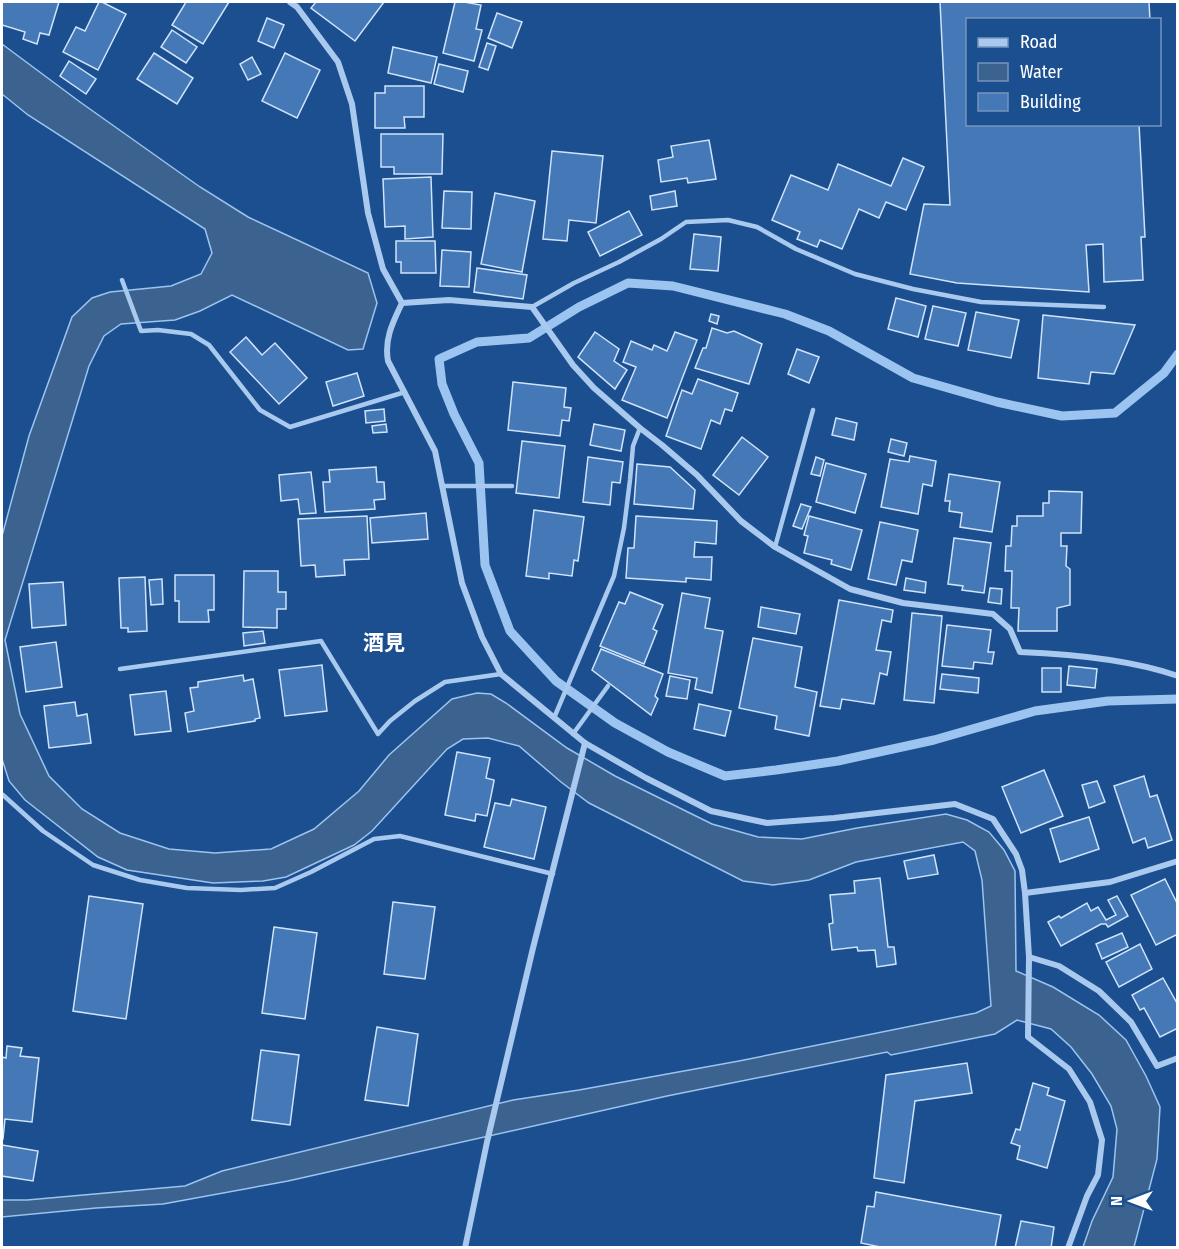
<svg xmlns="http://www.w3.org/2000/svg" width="1179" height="1249" font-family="'Fira Sans Condensed','Noto Sans JP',sans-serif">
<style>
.water{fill:#3c6290;stroke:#9cc4f0;stroke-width:1.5}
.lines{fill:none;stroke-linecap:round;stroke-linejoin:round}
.stream{stroke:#9cc4f0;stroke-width:9}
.building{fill:#4478b7;stroke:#cfe3fa;stroke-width:1.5}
.service{stroke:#a9c9ee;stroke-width:4.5}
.minor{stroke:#a9c9ee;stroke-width:6}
.labels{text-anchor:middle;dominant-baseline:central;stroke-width:4.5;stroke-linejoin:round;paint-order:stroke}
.quarter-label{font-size:21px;font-weight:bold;fill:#fff;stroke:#1b4f8f}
</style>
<rect width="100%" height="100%" fill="#1b4f8f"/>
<polygon class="water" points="2,44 80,102 200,187 248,217 368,273 377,303 363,349 348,350 232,295 200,311 175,320 121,324 104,336 89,366 5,640 20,714 49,776 82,809 120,833 169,849 215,853 271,849 314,829 359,791 389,755 452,699 477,693 491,694 506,703 567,748 615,776 712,824 758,837 802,839 857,828 946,814 967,820 989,832 1004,850 1015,871 1016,971 1053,987 1099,1015 1126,1040 1146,1076 1160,1107 1157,1159 1134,1247 1083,1247 1092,1221 1113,1177 1117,1129 1111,1106 1092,1074 1071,1047 1051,1029 1017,1020 995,1034 891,1055 887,1052 667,1096 288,1181 163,1204 96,1208 2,1217 2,1200 27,1200 185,1186 222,1171 513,1100 579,1090 739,1061 976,1013 991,1006 982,880 975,851 963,842 856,862 809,880 773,885 743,881 589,803 561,782 519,746 488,738 463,739 447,749 372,831 354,845 286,877 263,881 213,883 127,870 98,857 25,800 9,781 2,759 2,536 29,436 72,317 92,298 110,292 171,286 201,274 212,253 205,229 28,115 2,94"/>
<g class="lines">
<polyline class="stream" points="1178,354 1164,373 1115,413 1062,416 997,402 913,378 829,331 785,314 673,286 628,283 579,307 529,338 477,342 439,359 442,384 454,414 479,463 485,565 510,631 556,681 615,723 668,752 725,776 776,770 838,761 934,740 1035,711 1108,701 1178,699"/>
</g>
<g class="building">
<polygon points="2,2 59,2 49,35 40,33 37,44 23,39 25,32 2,25"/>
<polygon points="99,2 102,2 126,14 98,70 63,52 76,27 85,31"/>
<polygon points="186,2 229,2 203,44 172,25"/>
<polygon points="316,2 384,2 355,41 311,8"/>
<polygon points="455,2 464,2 481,5 476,29 482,30 474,61 443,53"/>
<polygon points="940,2 1149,2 1150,20 968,20 968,124 1139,124 1145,237 1141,237 1143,280 1104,282 1103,244 1086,245 1089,292 957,283 910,274 924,204 950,205"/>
<polygon points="497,13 522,22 512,48 488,38"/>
<polygon points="267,18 284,25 274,48 258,41"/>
<polygon points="172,30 197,47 186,63 161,47"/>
<polygon points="487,43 496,46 488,70 479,67"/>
<polygon points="393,47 437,57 431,83 388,73"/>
<polygon points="154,53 193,78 177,104 137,79"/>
<polygon points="285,53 320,70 297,118 262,101"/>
<polygon points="252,57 261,74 248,80 240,64"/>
<polygon points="69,61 96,79 86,94 60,76"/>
<polygon points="439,64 468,71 463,92 434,84"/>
<polygon points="385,86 424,86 424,117 404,117 405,128 375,128 375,93 385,93"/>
<polygon points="381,134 443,134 442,174 394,174 394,167 381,167"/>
<polygon points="709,140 716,179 688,183 687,178 661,182 658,160 673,157 671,146"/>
<polygon points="552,151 603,156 596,223 569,220 567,241 543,239"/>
<polygon points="903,158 924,167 906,210 886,202 879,218 859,209 842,249 820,240 817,247 797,239 800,232 772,220 791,175 828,190 838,164 891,186"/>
<polygon points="431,177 433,237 405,239 405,226 385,227 383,179"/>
<polygon points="444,191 472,192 471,229 442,228"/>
<polygon points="675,191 677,206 652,210 650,196"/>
<polygon points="495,193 535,201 522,272 481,264"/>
<polygon points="629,211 642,235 600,256 588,232"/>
<polygon points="694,234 721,237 718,271 690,269"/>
<polygon points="396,241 435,241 436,273 401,273 401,262 396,262"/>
<polygon points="442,250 471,252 469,287 440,286"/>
<polygon points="477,268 527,275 523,299 474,292"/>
<polygon points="896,298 926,306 918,337 888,329"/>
<polygon points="933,306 966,313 958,346 925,339"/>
<polygon points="976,312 1019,320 1011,358 968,350"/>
<polygon points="711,314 719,316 717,324 709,321"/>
<polygon points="1043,315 1135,325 1114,374 1091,372 1089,384 1038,378"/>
<polygon points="712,328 727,333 734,331 762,344 749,384 695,368 703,348 706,348"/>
<polygon points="595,332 619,349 614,361 627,370 615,389 578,357"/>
<polygon points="675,332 697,340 667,418 622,400 636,367 623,362 631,341 652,350 654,345 667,351"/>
<polygon points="246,337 262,355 275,343 307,378 279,404 230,352"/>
<polygon points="797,349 819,357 809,383 788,374"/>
<polygon points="357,373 364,396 333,406 326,382"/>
<polygon points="698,379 738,393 732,411 725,409 720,424 711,420 701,449 666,436 682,390 692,394"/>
<polygon points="513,382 566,388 564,407 571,408 569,421 562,420 560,436 508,430"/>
<polygon points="384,409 385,421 366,423 365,411"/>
<polygon points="836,418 857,423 854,440 832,435"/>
<polygon points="386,424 387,432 373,433 372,426"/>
<polygon points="594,424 625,430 621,451 590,445"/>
<polygon points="742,437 768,457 739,495 713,475"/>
<polygon points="891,439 907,443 904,456 888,452"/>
<polygon points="522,441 565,446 559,498 516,493"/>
<polygon points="910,456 936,461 932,486 923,484 918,514 881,507 890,459 909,462"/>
<polygon points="588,457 623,462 620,483 612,482 610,505 583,502"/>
<polygon points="816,457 824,460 820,476 811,474"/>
<polygon points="826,463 866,474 855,513 816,502"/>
<polygon points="637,464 670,467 695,490 693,509 634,504"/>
<polygon points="376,467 377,482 384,482 385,499 374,500 375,509 325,512 323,482 330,482 329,470"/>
<polygon points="311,472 316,513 300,514 298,499 281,501 279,475"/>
<polygon points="949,474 1000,482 992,532 960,527 962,513 949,511 950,501 945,501"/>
<polygon points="1049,491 1082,492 1081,533 1061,533 1061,546 1067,546 1066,566 1070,569 1070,605 1057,608 1057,631 1018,631 1019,608 1011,608 1012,571 1005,571 1006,546 1011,546 1012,526 1017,526 1017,516 1043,516 1043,503 1049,503"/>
<polygon points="801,504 811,507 802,529 793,526"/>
<polygon points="534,510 584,517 578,561 574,560 572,576 549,573 549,579 526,576"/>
<polygon points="426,513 428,539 372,543 370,518"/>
<polygon points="367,516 369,559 344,560 345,575 316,577 315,565 301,566 298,519"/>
<polygon points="636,516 717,521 716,544 695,542 694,557 712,557 711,580 686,578 686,582 626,578 628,548 634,548"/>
<polygon points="809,516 862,530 851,570 831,564 832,560 804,553 808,536 804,535"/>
<polygon points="880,522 918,530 912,562 902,560 896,585 868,579"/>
<polygon points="954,538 991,543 984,593 962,590 963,586 948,584"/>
<polygon points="244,571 278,571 278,592 286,592 286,609 277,609 277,628 243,627"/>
<polygon points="175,575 214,575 214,610 208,610 209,622 179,622 179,601 175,601"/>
<polygon points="145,577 147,631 128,632 128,628 121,628 119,578"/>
<polygon points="906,578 926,582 925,593 904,590"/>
<polygon points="162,579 163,604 151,605 149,580"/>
<polygon points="63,582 66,625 32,628 29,584"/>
<polygon points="990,588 1002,589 1001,604 988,602"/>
<polygon points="630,592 663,605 653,629 657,631 644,664 600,646 619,602 625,604"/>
<polygon points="682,593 710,598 705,628 723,631 712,693 695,689 697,678 668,673"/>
<polygon points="839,600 893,610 891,622 882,620 876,650 891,652 887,675 880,673 874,704 842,699 840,709 820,706"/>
<polygon points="761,607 800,614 796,634 758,627"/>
<polygon points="912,613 942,616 934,703 904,700"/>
<polygon points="947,625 991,630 988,652 994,652 992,664 974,662 973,669 942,666"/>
<polygon points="263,631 265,643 244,646 243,633"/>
<polygon points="753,638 802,647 795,687 817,692 809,736 775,729 777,716 739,708"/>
<polygon points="56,642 62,687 26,692 20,647"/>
<polygon points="601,649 663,674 655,696 658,699 651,715 592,670"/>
<polygon points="322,665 327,711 285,716 279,670"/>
<polygon points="1069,666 1097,669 1095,688 1067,685"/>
<rect x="1042" y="668" width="19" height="24"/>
<polygon points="942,674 979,678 978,693 940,689"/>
<polygon points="243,675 244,681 253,679 260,718 255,719 255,721 188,732 185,713 194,711 190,688 198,687 198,682"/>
<polygon points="670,676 690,680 687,699 666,696"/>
<polygon points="166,691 171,731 135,735 130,695"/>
<polygon points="75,702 77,716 87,714 91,743 49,748 44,706"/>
<polygon points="699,704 731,711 725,736 694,729"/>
<polygon points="457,752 490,758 486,778 494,780 494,781 487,816 476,814 475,821 445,815"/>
<polygon points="1044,770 1063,816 1021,833 1002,787"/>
<polygon points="1144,776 1150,797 1157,795 1172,840 1148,848 1145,838 1133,843 1114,786"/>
<polygon points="1097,781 1105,802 1089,808 1082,785"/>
<polygon points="512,799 546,807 534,859 484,847 495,803 510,806"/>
<polygon points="1089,817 1099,849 1060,862 1050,829"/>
<polygon points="934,855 938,874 908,879 904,861"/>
<polygon points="880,878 888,947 894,947 896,964 877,967 875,950 858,951 857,947 832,950 829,924 833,923 830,895 855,893 854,881"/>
<polygon points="1165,879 1178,905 1178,934 1156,945 1131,895"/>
<polygon points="89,896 143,904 126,1019 73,1011"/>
<polygon points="1117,896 1128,916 1108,927 1106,924 1101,924 1061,946 1048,922 1059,916 1061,918 1087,903 1091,911 1098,907 1106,920 1116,915 1108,900"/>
<polygon points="393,902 435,907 425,979 384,974"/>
<polygon points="274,927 317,933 305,1019 262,1013"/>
<polygon points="1122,933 1128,947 1102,959 1096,944"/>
<polygon points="1140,944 1152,969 1119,987 1106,962"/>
<polygon points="1163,978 1178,1005 1178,1028 1160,1037 1144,1008 1140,1010 1132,995"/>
<polygon points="377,1027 418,1034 408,1106 365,1100"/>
<polygon points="7,1046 22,1048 20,1056 39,1058 32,1122 5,1119 3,1139 2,1139 2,1057 6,1058"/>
<polygon points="261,1050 299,1055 290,1125 252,1120"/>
<polygon points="967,1063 972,1093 915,1101 904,1183 874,1178 886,1075"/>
<polygon points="1033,1083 1049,1088 1047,1095 1065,1101 1047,1168 1017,1159 1020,1146 1011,1143 1016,1129 1020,1130"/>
<polygon points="2,1145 38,1151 33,1181 2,1176"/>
<polygon points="876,1192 1001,1215 995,1248 885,1248 861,1243 867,1206 874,1207"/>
<polygon points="1021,1221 1054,1227 1051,1248 1015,1248"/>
</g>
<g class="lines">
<g class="service">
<polyline points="122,280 141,331 158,330 191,334 209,345 260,410 290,427 405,392"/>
<polyline points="532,307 574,283 619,262 661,239 686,222 728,220 757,227 796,249 855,274 913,289 981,302 1104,307"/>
<polyline points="443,486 512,486"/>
<polyline points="775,547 813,410"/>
<polyline points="120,669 321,641 378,734 390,721 415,701 445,682 501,674"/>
<polyline points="554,718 614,576 624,528 630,480 633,446 640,428"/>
<polyline points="573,734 608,686"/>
<polyline points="3,795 43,831 93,865 140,880 187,888 241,890 275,888 311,872 374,839 400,836 553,874"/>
</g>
<g class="minor">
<polyline points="290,2 297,7 338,62 352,104 368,213 383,269 402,303"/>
<path d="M402,303C393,322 384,339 388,361L435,451L462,583L482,637L501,674L585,743L646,778L711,811L767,823L834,818L955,804L993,819L1016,854L1022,870L1025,893L1029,957L1028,1037L1069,1069L1090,1102L1102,1140L1098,1175L1087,1196L1068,1248"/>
<path d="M402,303L449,300L532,307L573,365L594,388L640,428L662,445L697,475L741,521L775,547L850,589L903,603L993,614L1010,629L1020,652C1071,654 1129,659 1178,676"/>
<polyline points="1025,893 1110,882 1178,861"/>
<polyline points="1029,957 1059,966 1099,991 1131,1022 1157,1066 1178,1058"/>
<polyline points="465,1248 487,1142 533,948 585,743"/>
</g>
</g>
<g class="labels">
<g class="quarter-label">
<text x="384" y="643">酒見</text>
</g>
</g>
<rect width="1179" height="1249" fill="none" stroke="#ffffff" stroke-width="6"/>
<rect x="966" y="18" width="195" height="108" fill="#1b4f8f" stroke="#7695bc" stroke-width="1.5"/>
<rect x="978" y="38" width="30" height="9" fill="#a9c9ee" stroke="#7695bc" stroke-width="1.5"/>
<text x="1020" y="48" font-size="18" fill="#ffffff">Road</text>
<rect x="978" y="63" width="30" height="18" fill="#3c6290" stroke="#7695bc" stroke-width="1.5"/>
<text x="1020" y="78" font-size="18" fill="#ffffff">Water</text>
<rect x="978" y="93" width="30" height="18" fill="#4478b7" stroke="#7695bc" stroke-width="1.5"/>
<text x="1020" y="108" font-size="18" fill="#ffffff">Building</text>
<g transform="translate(1131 1201) rotate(270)" stroke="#1b4f8f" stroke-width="4.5" paint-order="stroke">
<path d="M0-4.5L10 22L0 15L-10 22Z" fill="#ffffff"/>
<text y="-9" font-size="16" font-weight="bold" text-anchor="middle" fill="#ffffff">N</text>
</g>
</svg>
